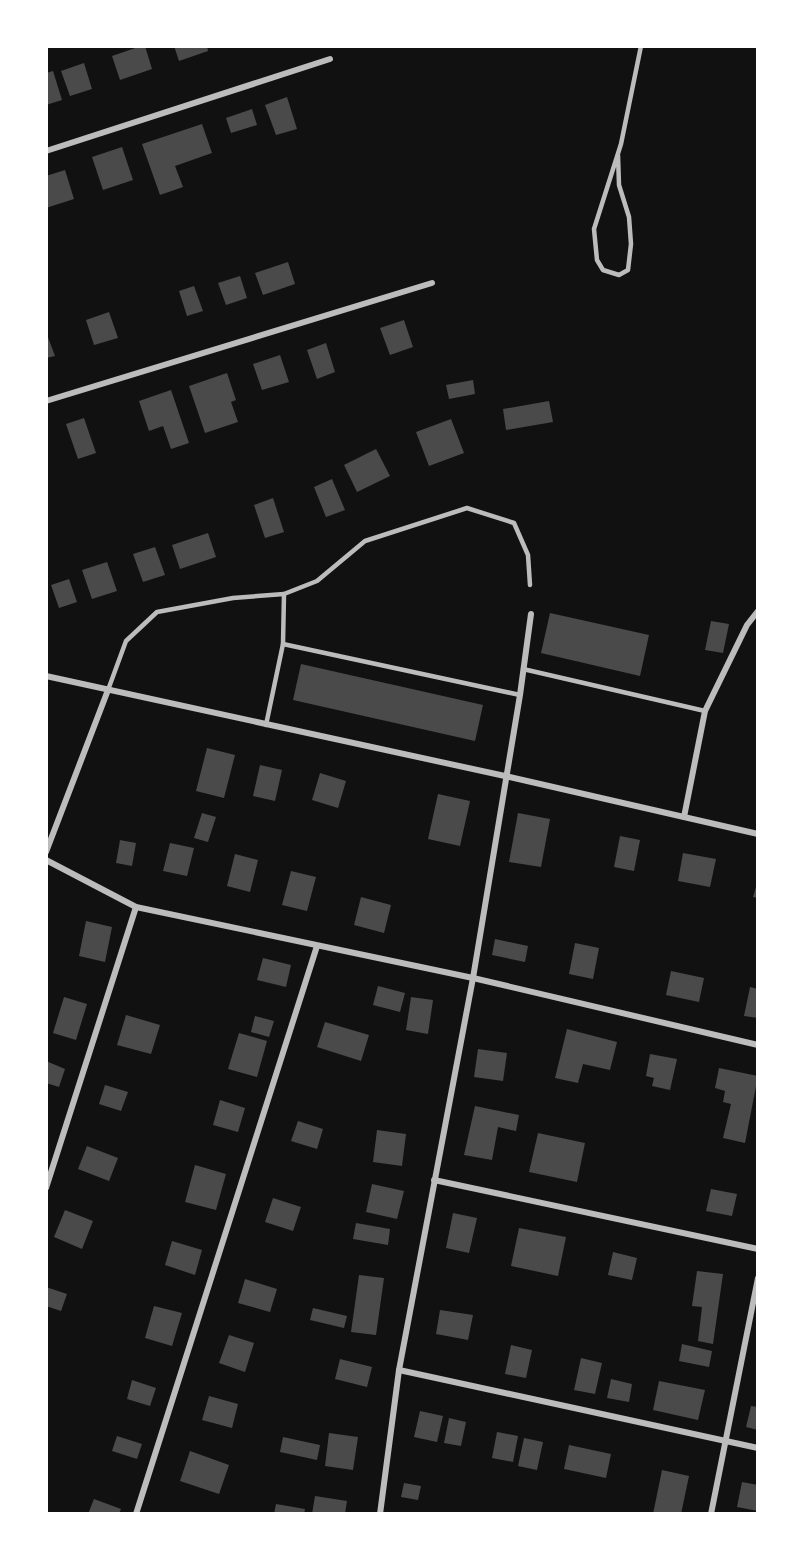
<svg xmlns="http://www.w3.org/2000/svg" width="804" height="1560" font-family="Arial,sans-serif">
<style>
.building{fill:#4a4a4a}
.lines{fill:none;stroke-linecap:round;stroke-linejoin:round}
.service{stroke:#bcbcbc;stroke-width:4.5}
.minor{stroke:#bcbcbc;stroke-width:6}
</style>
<rect width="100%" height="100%" fill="#111"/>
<g class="building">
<polygon points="141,46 145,46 152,69 120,80 112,56"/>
<polygon points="174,46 207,46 208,51 179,61"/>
<polygon points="84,63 92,89 70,96 61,71"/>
<polygon points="53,71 62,100 46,105 46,73"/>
<polygon points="287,97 297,129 276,135 265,105"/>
<polygon points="252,109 257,125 231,133 226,118"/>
<polygon points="202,124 212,153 175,166 183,187 160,195 142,144"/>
<polygon points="122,147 133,180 103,190 92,157"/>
<polygon points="65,170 74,199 46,208 46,176"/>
<polygon points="288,262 295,284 263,295 255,273"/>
<polygon points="240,276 247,298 226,305 218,283"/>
<polygon points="194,286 203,311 187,316 179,291"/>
<polygon points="109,312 118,338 94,345 86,320"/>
<polygon points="404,320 413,347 390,355 380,328"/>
<polygon points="46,332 55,356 46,358"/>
<polygon points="326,343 335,372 317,379 307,350"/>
<polygon points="280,355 289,382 262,390 253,364"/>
<polygon points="227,373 236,400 231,402 238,422 205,433 189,386"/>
<polygon points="473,380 475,394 449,399 446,385"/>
<polygon points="171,390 189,443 171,449 163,426 149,431 139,401"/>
<polygon points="549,401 553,422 506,430 503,409"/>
<polygon points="84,418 96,453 78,459 66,424"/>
<polygon points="451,419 464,453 429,466 416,432"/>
<polygon points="376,449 390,476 357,492 344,465"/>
<polygon points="332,479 345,510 326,517 314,487"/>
<polygon points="273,498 284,532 265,538 254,505"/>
<polygon points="208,533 216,557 180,569 172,545"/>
<polygon points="155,547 165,575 143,582 133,554"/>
<polygon points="107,562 117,591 92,599 82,570"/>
<polygon points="69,579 77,602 59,608 51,585"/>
<polygon points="550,613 649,635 640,676 541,653"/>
<polygon points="711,621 729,624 723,653 705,650"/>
<polygon points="301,664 483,705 475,741 293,700"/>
<polygon points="207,748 235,755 224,798 196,791"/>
<polygon points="260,765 282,770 275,801 253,796"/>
<polygon points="320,773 346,781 338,808 312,800"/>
<polygon points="438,794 470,801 460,846 428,839"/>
<polygon points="202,813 216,817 208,842 194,838"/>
<polygon points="518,813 550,819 541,867 509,862"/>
<polygon points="620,836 640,840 634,871 614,867"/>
<polygon points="120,840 136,843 132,866 116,863"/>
<polygon points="170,843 194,848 187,876 163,871"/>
<polygon points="683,853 716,859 710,887 678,881"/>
<polygon points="235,854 258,860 250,892 227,886"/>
<polygon points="291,871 316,877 307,911 282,905"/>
<polygon points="758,880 758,898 753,897"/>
<polygon points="361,897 391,905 384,933 354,925"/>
<polygon points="86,921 112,927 105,962 79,956"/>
<polygon points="495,939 528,946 525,962 492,955"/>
<polygon points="575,943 599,948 593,979 569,974"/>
<polygon points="263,958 291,965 286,987 257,980"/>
<polygon points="671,971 704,978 699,1002 666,995"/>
<polygon points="378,986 405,993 400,1012 373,1005"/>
<polygon points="750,987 758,989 758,1018 744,1016"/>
<polygon points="64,997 87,1004 76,1040 53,1033"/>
<polygon points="411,997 433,1000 428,1034 406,1030"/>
<polygon points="126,1015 160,1025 151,1054 117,1045"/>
<polygon points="255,1016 274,1021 269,1037 251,1032"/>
<polygon points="325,1022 369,1035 361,1061 317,1047"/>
<polygon points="567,1029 617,1042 610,1070 583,1064 578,1083 555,1078"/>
<polygon points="239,1033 267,1041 257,1077 228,1069"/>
<polygon points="478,1049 507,1053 503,1081 474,1077"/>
<polygon points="650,1054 677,1059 670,1090 652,1086 654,1078 646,1076"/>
<polygon points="46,1061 65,1069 59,1087 46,1083"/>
<polygon points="719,1068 758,1076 745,1143 723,1138 731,1104 723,1102 725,1091 715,1088"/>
<polygon points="105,1085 128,1092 121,1111 99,1104"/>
<polygon points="220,1100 245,1108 238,1132 213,1125"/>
<polygon points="475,1106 519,1115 516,1131 498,1127 492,1160 464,1155"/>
<polygon points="298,1121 323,1129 317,1149 291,1141"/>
<polygon points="377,1130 406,1134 402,1166 373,1162"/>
<polygon points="538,1133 585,1143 577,1182 529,1172"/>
<polygon points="87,1146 118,1158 109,1181 78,1169"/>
<polygon points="195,1165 226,1174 216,1210 185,1202"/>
<polygon points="372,1184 404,1191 397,1219 366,1212"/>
<polygon points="711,1189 737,1194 732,1216 706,1211"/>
<polygon points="273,1198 301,1207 293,1231 265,1222"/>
<polygon points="65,1210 93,1221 82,1249 54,1237"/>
<polygon points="453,1213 477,1218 469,1253 446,1248"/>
<polygon points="356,1223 390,1229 388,1245 353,1239"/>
<polygon points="519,1228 566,1237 558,1276 511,1266"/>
<polygon points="172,1241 202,1250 195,1275 165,1265"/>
<polygon points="613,1252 637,1258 632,1280 608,1275"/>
<polygon points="697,1271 723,1274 713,1344 698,1341 702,1307 692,1306"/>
<polygon points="359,1275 384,1278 376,1335 351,1332"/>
<polygon points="245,1279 277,1289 270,1312 238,1303"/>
<polygon points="46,1287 67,1294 61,1311 46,1306"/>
<polygon points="154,1306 182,1313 172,1346 145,1338"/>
<polygon points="313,1308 347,1316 344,1328 310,1320"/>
<polygon points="440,1310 473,1315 468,1340 436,1334"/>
<polygon points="229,1335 254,1343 245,1372 219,1363"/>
<polygon points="682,1344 712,1351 709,1367 679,1361"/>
<polygon points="511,1345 532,1350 526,1378 505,1374"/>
<polygon points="581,1358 602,1363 595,1394 574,1390"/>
<polygon points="340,1359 372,1367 367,1387 335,1379"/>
<polygon points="611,1379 632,1384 629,1402 607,1398"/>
<polygon points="132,1380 156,1388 150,1406 127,1399"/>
<polygon points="659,1381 705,1390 698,1420 653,1410"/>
<polygon points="209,1396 238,1404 232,1428 202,1420"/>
<polygon points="751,1406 758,1407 758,1430 746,1427"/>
<polygon points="420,1411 443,1416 437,1442 414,1437"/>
<polygon points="449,1418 466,1422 461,1446 444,1443"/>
<polygon points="497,1432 518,1436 513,1462 492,1458"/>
<polygon points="329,1433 358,1437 353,1470 325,1466"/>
<polygon points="117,1436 142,1444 137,1459 112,1451"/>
<polygon points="283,1437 320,1445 317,1460 280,1452"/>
<polygon points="524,1438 543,1442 537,1470 518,1466"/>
<polygon points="569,1445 611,1454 606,1478 564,1469"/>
<polygon points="190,1451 229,1465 219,1494 180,1481"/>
<polygon points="662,1470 689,1476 681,1514 653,1514"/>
<polygon points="742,1482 758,1485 758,1511 737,1507"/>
<polygon points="404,1483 421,1486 418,1500 401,1497"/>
<polygon points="315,1496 347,1501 345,1514 312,1514"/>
<polygon points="94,1499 121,1509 119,1514 88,1514"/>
<polygon points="276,1504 305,1509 304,1514 274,1514"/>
</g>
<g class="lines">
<g class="service">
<polyline points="618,155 619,185 629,217 631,244 628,270 619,275 603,270 597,260 594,229 621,144 641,46"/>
<polyline points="283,644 520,695"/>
<polyline points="523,669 705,711"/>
<polyline points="108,690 126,641 157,612 233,598 284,594"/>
<polyline points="266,725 283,644 284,594 317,581 365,541 467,508 514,523 528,555 530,585"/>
</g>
<g class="minor">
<polyline points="46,151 330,59"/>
<polyline points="46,401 432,283"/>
<polyline points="46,676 505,776 758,834"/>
<polyline points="684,817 705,711 747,625 758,611"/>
<polyline points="46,852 108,690"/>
<polyline points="46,860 136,907 473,978 758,1045"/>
<polyline points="434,1180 758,1249"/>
<polyline points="46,1188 136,907"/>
<polyline points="399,1370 758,1448"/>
<polyline points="136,1514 317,946"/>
<polyline points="380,1514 399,1370 473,978 520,695 531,614"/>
<polyline points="711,1514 758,1278"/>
</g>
</g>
<rect width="804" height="1560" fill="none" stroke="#ffffff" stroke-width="96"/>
</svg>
